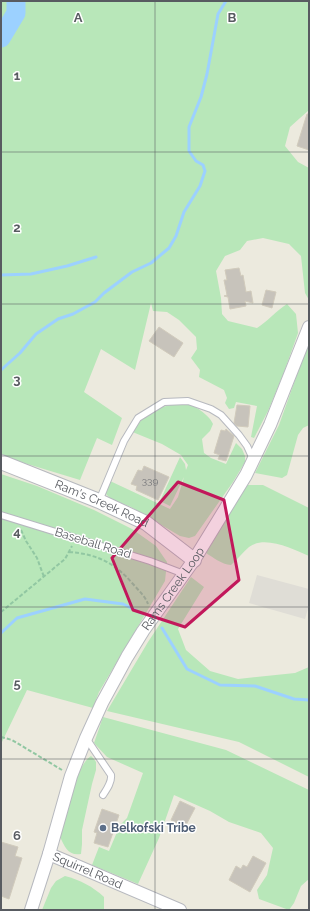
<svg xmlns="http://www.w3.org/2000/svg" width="310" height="911" font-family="Raleway,sans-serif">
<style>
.industrial{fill:#dfddd6}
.green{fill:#b8e7b9}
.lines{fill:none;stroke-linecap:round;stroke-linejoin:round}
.stream{stroke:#9cd1ff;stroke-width:3}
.river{stroke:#9cd1ff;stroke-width:19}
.building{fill:#c7c3bb;stroke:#d1cbbc}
.service-casing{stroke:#b7b9bf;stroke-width:8}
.minor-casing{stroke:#b7b9bf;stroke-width:14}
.tertiary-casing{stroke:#b7b9bf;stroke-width:16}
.path{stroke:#91c7a2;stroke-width:2;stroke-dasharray:4 2;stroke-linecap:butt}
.service{stroke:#fff;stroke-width:6}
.minor{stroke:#fff;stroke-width:12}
.tertiary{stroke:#fff;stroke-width:14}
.marked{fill:#c2185b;fill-opacity:0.2;stroke:#c2185b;stroke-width:3;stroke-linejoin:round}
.grid{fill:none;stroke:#585b61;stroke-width:1;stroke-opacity:0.55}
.service-dot{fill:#5c6f8a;stroke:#fff;stroke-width:1.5}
.labels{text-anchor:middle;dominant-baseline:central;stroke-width:3;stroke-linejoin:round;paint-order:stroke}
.number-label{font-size:10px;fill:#747578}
.street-label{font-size:12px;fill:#585b61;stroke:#fff}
.service-label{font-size:12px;font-weight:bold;fill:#4e5e75;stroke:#fff;text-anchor:start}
.grid-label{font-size:13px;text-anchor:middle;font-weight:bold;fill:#585b61;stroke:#fff;stroke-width:3;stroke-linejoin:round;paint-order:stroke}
</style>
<rect width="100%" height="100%" fill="#eceade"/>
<polygon class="industrial" points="257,575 309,589 309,605 305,619 249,603"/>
<g class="green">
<path d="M1,1H309V110L290,127L285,146L298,162L309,168V300L305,293L301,256L289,244L263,238L247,241L240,250L225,256L216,271L221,298L222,314L228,321L257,328C268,321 276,311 287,304L296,314L298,333L283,375L268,411L254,438L251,437L257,406L236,402L234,408L229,409L225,403L227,398L224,390L199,377L200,370L191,358L197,349L196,337L179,320L167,312L153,311L151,303L135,370L101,349L84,392L122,418L112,445L97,438L80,480L1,456Z"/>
<polygon points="309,341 309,425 303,428 298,435 287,475 282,478 255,473 279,425"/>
<path d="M175,404C179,404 185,403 188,404C196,406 210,416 213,424L210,431L202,439L204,453L211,458L226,464L236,443L242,449L245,456V462L233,482L195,536L189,538L180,536L131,507L111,499L105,493L110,481L170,509L178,497L184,477L170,506L160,501L180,457L185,464L186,470L188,465L181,455L162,444L130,431L134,422L158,408Z"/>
<polygon points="1,474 37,486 94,510 132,529 156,546 167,562 165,581 99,692 93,708 27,690 1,744"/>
<path d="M247,485H263L309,508V556C293,549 265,535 249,547C243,552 237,560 231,565C221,564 214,558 206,553Z"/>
<polygon points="191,577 204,587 178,629 186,650 210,671 238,679 295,673 309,667 309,777 239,742 107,711 148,642"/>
<polygon points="103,717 226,750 309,790 309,879 301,886 294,903 289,910 259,899 257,890 267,875 273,848 261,833 229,822 210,811 174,795 159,838 138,884 92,865 99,847 109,851 120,825 127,818 143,773 107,757 94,743"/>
<path d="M91,756L94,759L96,762V770L92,784L82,830V844L81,854C68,856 65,847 60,837C65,818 75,766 91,756Z"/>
<path d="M65,876C80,880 92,886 104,897V910H42L51,888L56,881Z"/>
</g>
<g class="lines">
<g class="stream">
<polyline points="1,275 31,274 67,266 96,257"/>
<polyline points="1,370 20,353 36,334 58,319 73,314 95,302 104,293 132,272 151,263 169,248 176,236 184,212 200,186 205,171 203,165 196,161 189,151 189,127 201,97 207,74 218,14 226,1"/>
<polyline points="162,628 187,669 220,685 255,686 294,699 309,700"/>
<polyline points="1,633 17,618 85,599 123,604 141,613"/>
</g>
<polyline class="river" points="1,38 16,13 16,1"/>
</g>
<g class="building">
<polygon points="307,114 309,114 309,150 297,146"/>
<polygon points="239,268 241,276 243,275 246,292 251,291 253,303 245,301 246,306 230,309 228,297 224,296 227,295 224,280 227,280 225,270"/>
<polygon points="266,290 276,292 272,308 262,305"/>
<polygon points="159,327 183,343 174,357 149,341"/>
<polygon points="237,405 250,406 248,427 237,426 234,423"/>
<polygon points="226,429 234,436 226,461 218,459 220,455 214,453 221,430 225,431"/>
<polygon points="144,466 169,477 158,500 136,490 137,486 131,484 138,470 142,471"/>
<polygon points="180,801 195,808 185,827 171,820"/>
<polygon points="102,809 119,815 108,847 94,843 97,833 94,832"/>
<polygon points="1,842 18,847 15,856 22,858 9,899 1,896"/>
<polygon points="253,856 266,863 250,892 229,880 236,866 241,869 243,865 247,867"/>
</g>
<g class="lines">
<g class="service-casing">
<g id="service">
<polyline points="99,501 124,441 138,418 164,402 188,401 211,409 221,415 239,435 247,446 253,459"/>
<polyline points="1,515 150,561 184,574"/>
<path d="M86,738L111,775C112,782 107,789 103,795"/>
</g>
</g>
<g class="minor-casing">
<g id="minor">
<path id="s1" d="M49,854L180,910"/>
<path id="s2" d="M31,910L49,854L71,776L86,738L102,703L127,657L143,631L194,560L246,475L270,425L309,327"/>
</g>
</g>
<g class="tertiary-casing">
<g id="tertiary">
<path id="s3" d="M1,462L99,501L146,523L194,560"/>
</g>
</g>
<g class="path">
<polyline points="21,530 26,541 37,558 44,577"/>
<path d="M69,552C97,554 115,563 133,584C139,591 145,596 148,604"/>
<polyline points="1,612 65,559 72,546"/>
<polyline points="1,737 12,740 62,770"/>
</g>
<use href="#service" class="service"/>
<use href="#minor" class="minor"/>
<use href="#tertiary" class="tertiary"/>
</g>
<path class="marked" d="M178,482L224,500L239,580L185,627L133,610L112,558Z"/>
<path class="grid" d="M155,1V910M1,152H309M1,304H309M1,456H309M1,607H309M1,759H309"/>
<circle class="service-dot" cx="103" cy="828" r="4"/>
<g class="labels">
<g class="number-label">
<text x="150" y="480">339</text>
</g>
<g class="street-label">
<text stroke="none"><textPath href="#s3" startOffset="109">Ram's Creek Road</textPath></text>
<text transform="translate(93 543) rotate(17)">Baseball Road</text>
<text stroke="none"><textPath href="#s2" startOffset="354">Rams Creek Loop</textPath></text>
<text stroke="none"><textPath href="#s1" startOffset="42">Squirrel Road</textPath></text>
</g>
<g class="service-label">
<text x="111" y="828">Belkofski Tribe</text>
</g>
</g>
<g class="grid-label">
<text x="78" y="22">A</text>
<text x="232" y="22">B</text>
<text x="17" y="80">1</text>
<text x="17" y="232">2</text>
<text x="17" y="384">3</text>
<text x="17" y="536">4</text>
<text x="17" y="688">5</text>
<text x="17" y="840">6</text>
</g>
<rect width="310" height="911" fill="none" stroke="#585b61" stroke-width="4"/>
</svg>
